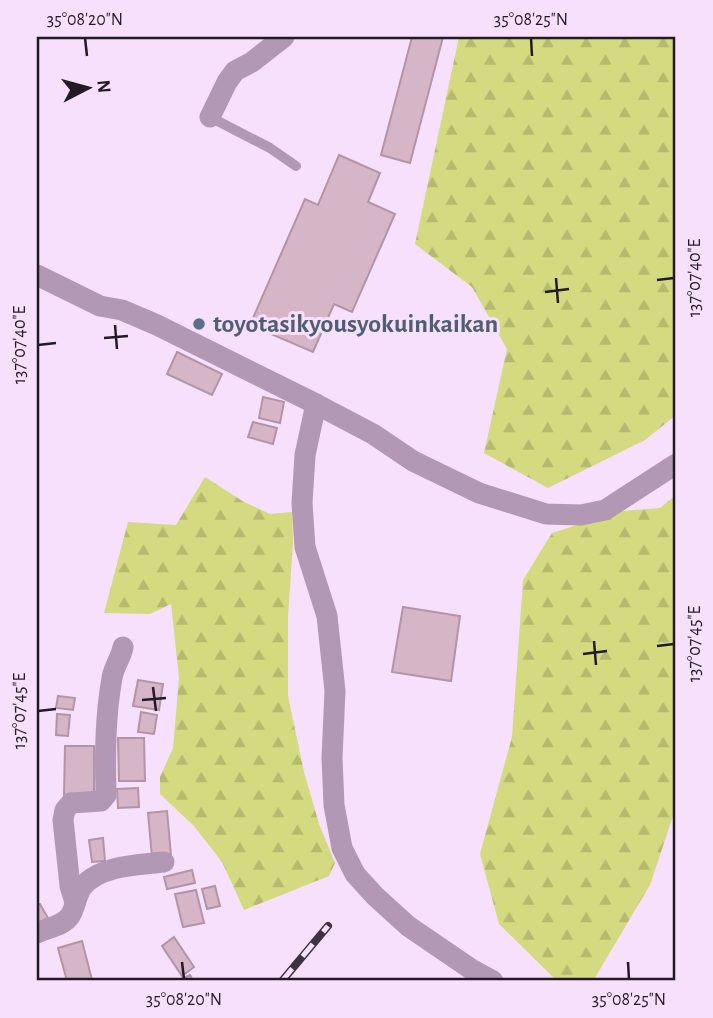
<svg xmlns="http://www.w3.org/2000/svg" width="713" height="1018" font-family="'Alegreya Sans',sans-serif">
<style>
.forest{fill:url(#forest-firs)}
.building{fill:#d5b5c6;stroke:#b394a5;stroke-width:2}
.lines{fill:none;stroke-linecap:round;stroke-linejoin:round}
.lane{stroke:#b398b5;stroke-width:10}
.street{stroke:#b398b5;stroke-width:21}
.rail-casing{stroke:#3d3440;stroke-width:8}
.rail{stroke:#f6e0fb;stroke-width:5;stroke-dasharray:16;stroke-linecap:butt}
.ticks{fill:none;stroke:#221a24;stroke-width:2.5}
.service-dot{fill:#5c6f8a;stroke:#f6e0fb;stroke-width:2.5}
.labels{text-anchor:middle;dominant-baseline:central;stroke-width:6;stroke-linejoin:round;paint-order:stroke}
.service-label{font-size:26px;font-weight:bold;fill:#4e5e75;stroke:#f6e0fb;text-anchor:start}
.neatline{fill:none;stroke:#221a24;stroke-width:2.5}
.ticks-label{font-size:18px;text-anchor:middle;fill:#221a24}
</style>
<defs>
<pattern id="forest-firs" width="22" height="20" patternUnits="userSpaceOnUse" patternTransform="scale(1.75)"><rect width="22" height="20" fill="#d3da7f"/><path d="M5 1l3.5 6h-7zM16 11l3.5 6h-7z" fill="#b5ba6e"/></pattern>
</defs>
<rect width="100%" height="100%" fill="#f6e0fb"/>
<g class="forest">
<polygon points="459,37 676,37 676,415 645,440 548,488 484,453 507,349 472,287 415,244"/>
<polygon points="205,477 244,502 270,514 292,512 293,543 288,616 288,696 304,772 319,824 335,863 329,876 244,910 222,862 194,826 160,794 160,777 173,748 179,678 171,604 150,614 104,613 128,522 176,525"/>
<polygon points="676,495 676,807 650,885 593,981 557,981 499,924 480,854 512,737 523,580 552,533 622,511 660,508"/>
</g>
<g class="building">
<polygon points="412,37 443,37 410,163 381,155"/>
<polygon points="339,155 380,173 368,202 395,214 352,312 334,304 313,352 250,325 305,199 318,205"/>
<polygon points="177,352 222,374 212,395 167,374"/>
<polygon points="263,397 284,402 280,423 259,418"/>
<polygon points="253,422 277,428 273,444 248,437"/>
<polygon points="403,607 460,616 451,681 392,672"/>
<polygon points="138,680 163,684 159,710 133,706"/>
<polygon points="58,696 75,698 73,710 56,708"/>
<polygon points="141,712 157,715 154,734 138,732"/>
<polygon points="57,714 70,715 68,736 56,735"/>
<polygon points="118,738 144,738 145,781 119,781"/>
<polygon points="65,746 94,746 94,796 64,796"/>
<polygon points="138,788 139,807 118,808 117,789"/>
<polygon points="167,811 171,855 152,857 148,813"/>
<polygon points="103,838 105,861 92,862 89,840"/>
<polygon points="192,870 195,883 167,889 164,877"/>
<polygon points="215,886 220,906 207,909 202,889"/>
<polygon points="196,890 204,923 183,927 175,894"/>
<polygon points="40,904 48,918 37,924 37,905"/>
<polygon points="174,937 194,967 182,976 162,946"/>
<polygon points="82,941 92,980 86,981 67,981 58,948"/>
<polygon points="190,975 193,981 177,981"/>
</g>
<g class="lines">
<polyline class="lane" points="210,117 270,148 296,166"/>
<g class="street">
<polyline points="210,117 227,82 235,71 252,62 284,37"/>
<polyline points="37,275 100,306 122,310 157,325 316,404 373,434 413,461 479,493 546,514 581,515 605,510 676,464"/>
<polyline points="316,404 305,455 302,503 305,547 327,616 335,691 332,758 334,805 342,848 355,874 375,896 408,926 471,969 493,981"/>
<path d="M75,902L70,886L63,820L65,810L71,803L101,801L106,795C105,756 105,717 112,678C114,666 121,658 123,647"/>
<path d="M37,933C48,927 62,927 70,916C76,907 76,894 83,886C101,865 139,865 164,862"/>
</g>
<g class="rail-casing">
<polyline id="rail" points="282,981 328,926"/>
</g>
<use href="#rail" class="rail"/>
</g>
<path class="ticks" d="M85,38L87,56M531,38L532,56M556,278L558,303M657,280L674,278M545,292L569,289M115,325L117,349M104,338L128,336M38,345L56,343M594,641L596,665M657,646L674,644M583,654L607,651M153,687L156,711M142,700L166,698M38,711L56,709M182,962L184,979M628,962L629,979"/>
<circle class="service-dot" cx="199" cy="324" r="7"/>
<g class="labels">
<g class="service-label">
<text x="213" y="324">toyotasikyousyokuinkaikan</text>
</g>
</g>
<rect width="713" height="1018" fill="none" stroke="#f6e0fb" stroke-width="77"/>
<g transform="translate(88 88) rotate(84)" stroke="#f6e0fb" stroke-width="5" paint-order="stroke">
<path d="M0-5L12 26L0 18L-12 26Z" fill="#221a24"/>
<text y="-10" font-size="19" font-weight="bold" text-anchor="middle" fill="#221a24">N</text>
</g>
<rect x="38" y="38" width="636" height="941" class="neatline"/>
<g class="ticks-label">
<text x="85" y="25">35°08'20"N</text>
<text x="531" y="25">35°08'25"N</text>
<text transform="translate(694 278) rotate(-90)" y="6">137°07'40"E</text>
<text transform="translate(19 345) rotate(-90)" y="6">137°07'40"E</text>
<text transform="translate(694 644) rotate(-90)" y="6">137°07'45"E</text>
<text transform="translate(19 711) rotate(-90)" y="6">137°07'45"E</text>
<text x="184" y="1005">35°08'20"N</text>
<text x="629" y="1005">35°08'25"N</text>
</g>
</svg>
